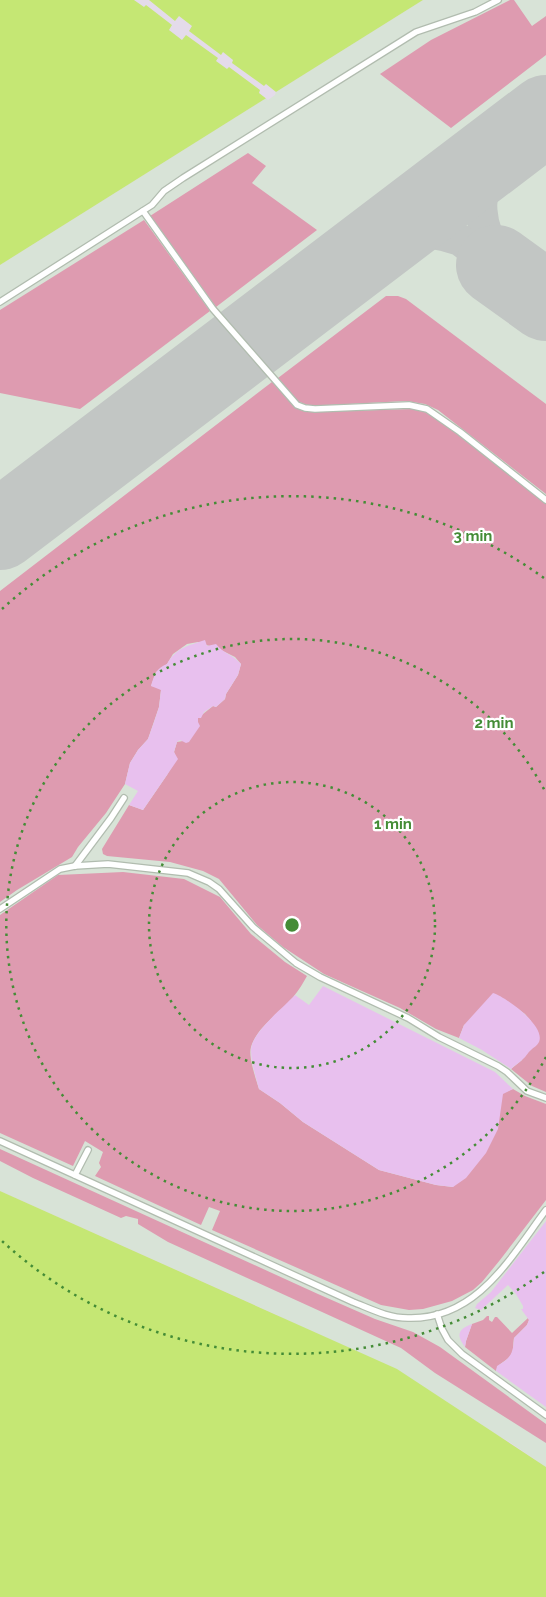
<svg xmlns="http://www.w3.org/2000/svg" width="546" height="1597" font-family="Raleway,sans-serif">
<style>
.airport{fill:#d8e3d7}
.green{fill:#de9bb0}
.sand{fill:#e8c0ee}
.water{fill:#c5e774}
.pier{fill:#e4dbea}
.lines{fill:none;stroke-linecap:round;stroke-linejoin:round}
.taxiway{stroke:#c2c6c4;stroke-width:32}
.runway{stroke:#c2c6c4;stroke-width:80}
.service-casing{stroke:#b1bcaf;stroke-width:8}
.service{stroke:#fff;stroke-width:5.5}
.ring{fill:none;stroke:#448c36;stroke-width:2.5;stroke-dasharray:2.5 5}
.centre{fill:#448c36;stroke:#fff;stroke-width:2.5}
.ring-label{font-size:15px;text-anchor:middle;font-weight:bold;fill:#448c36;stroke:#fff;stroke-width:4.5;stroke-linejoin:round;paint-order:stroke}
</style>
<rect width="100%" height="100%" fill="#e4dbea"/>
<polygon class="airport" points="423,0 546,0 546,1467 508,1441 277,1315 0,1191 0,265"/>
<g class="green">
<polygon points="510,0 514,0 532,26 546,16 546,55 451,128 380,74 431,40"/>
<polygon points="248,153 266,166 252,183 317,230 216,307 150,216"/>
<polygon points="144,220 210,311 80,409 0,393 0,310"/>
<polygon points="386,296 398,296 406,299 546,404 546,494 438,410 425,404 406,401 310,406 297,401 278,378"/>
<polygon points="272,382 295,407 311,412 412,409 421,410 437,419 546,502 546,1092 532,1086 511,1069 522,1060 531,1021 525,1014 514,1006 464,1025 459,1038 436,1029 400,1008 324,974 283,947 257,925 219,879 203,871 170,862 107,856 103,854 102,849 129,805 143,810 167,775 176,757 174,752 177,742 183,741 198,722 198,718 213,706 216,707 225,699 226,694 238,675 241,664 235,657 221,650 198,642 187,644 173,654 167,664 156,672 151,686 159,687 161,690 159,707 148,739 138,750 130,763 125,784 106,813 78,847 72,857 17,890 0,902 0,591"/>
<path d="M123,872L184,879L220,897L251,934L285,962L307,976C303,983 299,990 294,996C281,1013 258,1025 251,1047C248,1057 256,1079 259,1089L280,1103L303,1122L379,1170L436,1185L453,1187L503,1093L513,1089L525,1096L546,1104V1200L500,1260L482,1282L473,1290L452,1301L423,1309L409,1310L381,1305L212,1230L220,1211L209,1207L201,1225L95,1176L101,1167L99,1163L103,1152L85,1141L73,1166L0,1133V915L58,875Z"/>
<polygon points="0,1149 318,1294 375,1319 413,1332 440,1347 546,1424 546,1443 435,1373 401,1348 168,1242 138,1224 138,1219 126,1216 121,1218 33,1178 0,1161"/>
<path d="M487,1316H489V1320L492,1322L495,1317H497L512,1333L528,1318L529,1320L527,1325L514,1338C513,1343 514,1351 511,1355C506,1362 498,1363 496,1371L465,1347L466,1341L472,1324L483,1320Z"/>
</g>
<g class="sand">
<path d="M205,640L207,646L216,644C223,653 233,655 241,664L238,675L226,694L225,699L216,707L213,706L204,712L201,718H198V722L200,726L189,742L186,743L180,740L177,742L174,752L178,759L143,810L129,805L138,791L125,784L130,763L138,750L148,739L153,725L159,707L161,690L151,686C154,676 156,668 167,664C177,647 188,646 205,640Z"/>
<path d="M323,986L495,1072L513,1089L503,1094L498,1129L486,1153L466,1178L453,1187L436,1185L379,1170L303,1122L280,1103L259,1089C256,1077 251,1063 251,1050C251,1033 284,1007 295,995L309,1005Z"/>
<path d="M493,993C506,997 546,1026 539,1042C537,1046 534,1047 531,1050C528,1052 526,1057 523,1059C519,1063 515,1065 511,1069L482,1050L459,1038L464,1025Z"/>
<path d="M546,1221V1407L496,1371L497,1366C511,1358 513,1354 514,1338L527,1325L529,1320L521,1309H523V1306L516,1294L508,1285L481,1310L475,1308L477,1304L491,1292Z"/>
<path d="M472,1324L466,1341L465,1347C456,1335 458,1329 472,1324Z"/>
</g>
<g class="water">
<polygon points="0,0 423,0 0,265"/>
<polygon points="0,1191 397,1369 546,1467 546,1597 0,1597"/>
</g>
<polygon class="pier" points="134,0 149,0 175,21 179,16 192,26 189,31 221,55 223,52 233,60 232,63 264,86 266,84 276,92 275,95 268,100 259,93 260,90 229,67 227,69 216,61 218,58 186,35 182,40 169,30 172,25 146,5 144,7"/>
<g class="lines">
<g class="taxiway">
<path d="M508,268C477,234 470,188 503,152C515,139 532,130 546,119"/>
<polyline points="278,319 381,244 410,234 427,232 443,235 460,240 546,304"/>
</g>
<g class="runway">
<polyline points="496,265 546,301"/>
<polyline points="0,530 546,115"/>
</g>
<g class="service-casing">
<g id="service">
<polyline points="143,211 213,309 297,405 305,408 315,409 409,405 427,409 460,432 546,500"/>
<polyline points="0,302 152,205 164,191 183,178 416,32 475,12 498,0"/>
<polyline points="75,866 111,818 124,798"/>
<polyline points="0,909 60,869 75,866 108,864 188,873 209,882 219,889 253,927 296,963 320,977 408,1018 439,1037 498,1066 507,1072 527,1091 546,1098"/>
<path d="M0,1141L353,1302C371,1309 388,1318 408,1318C477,1320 510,1258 546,1210"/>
<polyline points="75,1175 88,1150"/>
<polyline points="437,1314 442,1329 448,1340 462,1354 546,1415"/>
</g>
</g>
<use href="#service" class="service"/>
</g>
<g class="ring">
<circle cx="292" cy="925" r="143"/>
<path d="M546 1057A286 286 0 1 1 546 793"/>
<path d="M544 1272A429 429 0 0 1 2 1241M2 609A429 429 0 0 1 544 578"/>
</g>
<circle cx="292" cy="925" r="8" class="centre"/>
<g class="ring-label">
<text x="473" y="541">3 min</text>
<text x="494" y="728">2 min</text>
<text x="393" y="829">1 min</text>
</g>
</svg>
